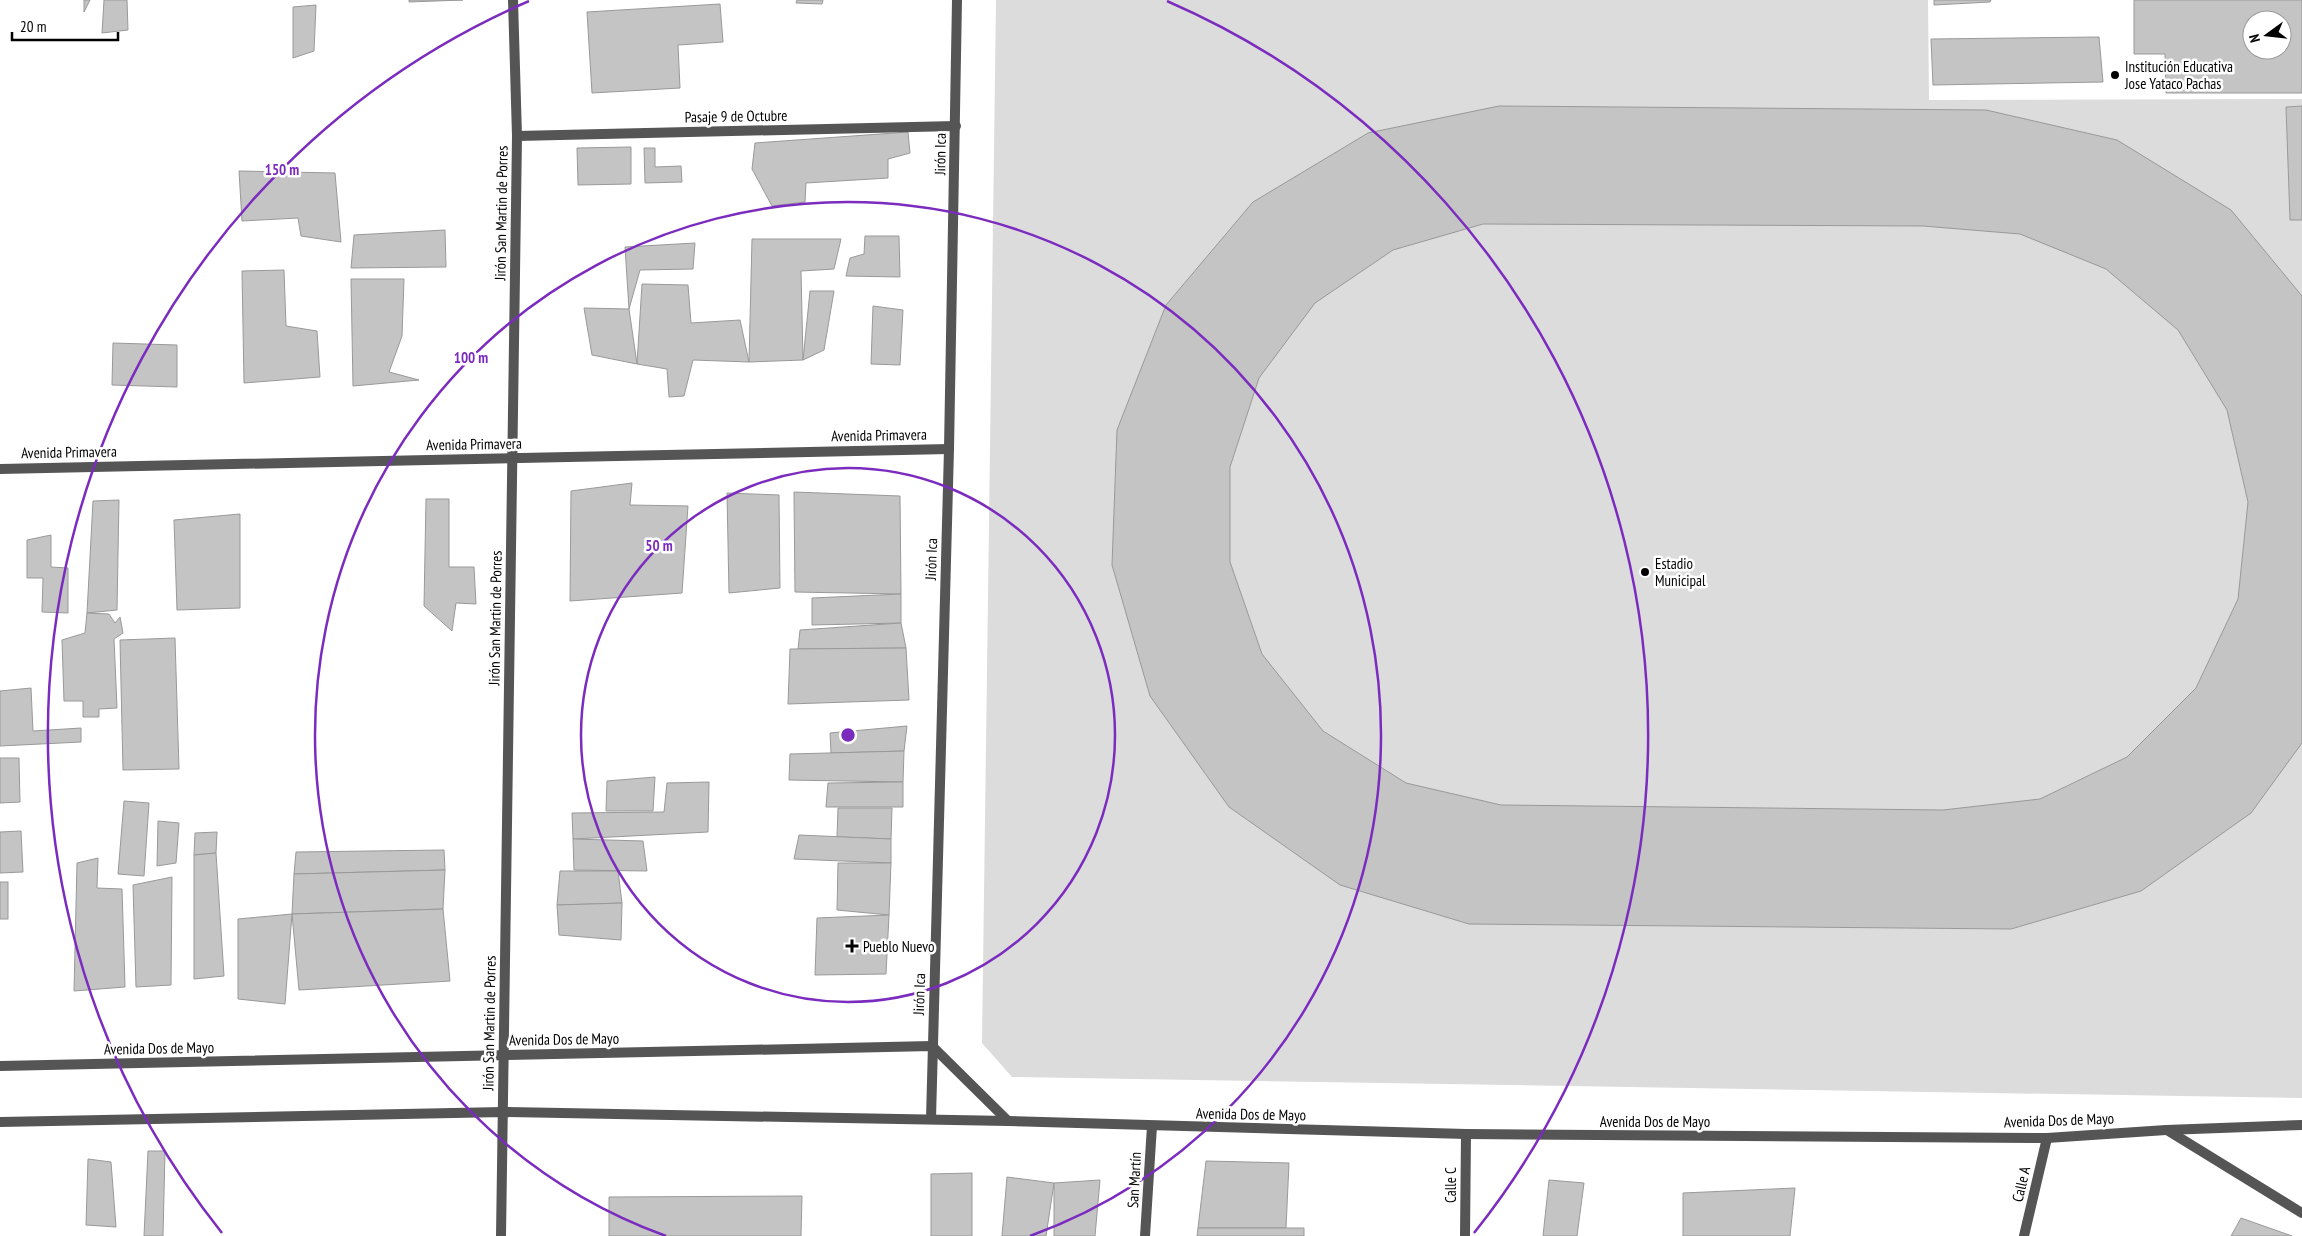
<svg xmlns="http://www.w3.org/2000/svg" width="2302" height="1236" font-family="'PT Sans Narrow',sans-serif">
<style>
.green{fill:#dcdcdc}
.building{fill:#c4c4c4;stroke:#999;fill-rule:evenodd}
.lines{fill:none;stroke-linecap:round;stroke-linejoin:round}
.street{stroke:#555;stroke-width:10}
.ring{fill:none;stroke:#7b2cbf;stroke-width:2.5}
.poi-dot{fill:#000;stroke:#fff;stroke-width:2}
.labels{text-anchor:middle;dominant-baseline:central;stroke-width:5;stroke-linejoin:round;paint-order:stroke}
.poi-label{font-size:15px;fill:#000;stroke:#fff;text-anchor:start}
.street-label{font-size:15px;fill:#000;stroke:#fff}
.centre{fill:#7b2cbf;stroke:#fff;stroke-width:2.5}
.ring-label{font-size:15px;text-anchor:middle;font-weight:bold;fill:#7b2cbf;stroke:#fff;stroke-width:5;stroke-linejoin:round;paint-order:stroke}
</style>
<rect width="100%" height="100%" fill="#fff"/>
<polygon class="green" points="996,0 1928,0 1929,100 2302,99 2302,1098 1012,1077 982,1043"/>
<g class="building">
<polygon points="84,0 90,0 84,12"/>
<polygon points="104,0 127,0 128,30 102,33"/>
<polygon points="409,0 463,0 409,2"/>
<polygon points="797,0 823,0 822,4 796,3"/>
<polygon points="1934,0 1991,0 1990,2 1934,5"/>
<path d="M2134,0H2302V93H2166L2165,54H2134ZM2252,20H2282V50H2252Z"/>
<polygon points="720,4 723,42 678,45 680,88 592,93 587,12"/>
<polygon points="316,5 314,51 293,58 293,7"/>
<polygon points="2099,37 2103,82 1933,85 1931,39"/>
<path d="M1499,106L1986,110L2117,140L2231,210L2302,296V743L2251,813L2141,891L2011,929L1469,924L1340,885L1229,807L1150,696L1112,565L1117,430L1166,305L1253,202L1368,133ZM1483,224L1923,226L2020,234L2106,269L2178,330L2227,410L2248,502L2238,599L2196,688L2127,757L2040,799L1943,810L1501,805L1406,783L1323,731L1262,654L1230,562V467L1259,378L1315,303L1393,250Z"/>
<polygon points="2302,106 2302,220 2290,220 2286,107"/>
<polygon points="908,132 910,153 888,159 888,178 806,183 805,202 772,206 752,169 755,143"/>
<polygon points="631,147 631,184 578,185 577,148"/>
<polygon points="644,148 655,148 655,167 681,166 682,182 645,183"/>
<polygon points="239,171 335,173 341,242 301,236 298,218 242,221"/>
<polygon points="445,230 446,267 351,268 354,235"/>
<polygon points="865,236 899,236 900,277 846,276 850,258 864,254"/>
<polygon points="752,239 841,239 834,269 801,271 803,360 749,362"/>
<polygon points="695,243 693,269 640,270 629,309 625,247"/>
<polygon points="284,270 286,326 317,331 320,377 244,383 242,271"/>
<polygon points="351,279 404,279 402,336 389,372 419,380 353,386"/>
<polygon points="642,284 688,285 691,323 740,320 749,362 693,360 684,396 669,397 667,369 637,364"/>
<polygon points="810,291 834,291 824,350 803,360"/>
<polygon points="873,306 903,310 900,365 871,364"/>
<polygon points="584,308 629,309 637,364 592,355"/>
<polygon points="113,343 177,345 177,387 112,385"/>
<polygon points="632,483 630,505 688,506 682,593 570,601 571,491"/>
<polygon points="794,492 900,496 901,594 795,592"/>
<polygon points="727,493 779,495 780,588 729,593"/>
<polygon points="426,499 449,499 449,567 474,567 476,604 456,603 452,631 424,606"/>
<polygon points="119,500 117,610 87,613 93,501"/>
<polygon points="240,514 240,608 177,610 174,520"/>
<polygon points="51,535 51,567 68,568 68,613 42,612 43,578 27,578 27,540"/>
<polygon points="901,594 901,623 812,625 812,598"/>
<polygon points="87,613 109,614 115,623 120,617 123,633 114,639 117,708 99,709 99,717 83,717 83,701 64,701 62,640 85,633"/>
<polygon points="901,623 906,648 798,649 800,630"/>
<polygon points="175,638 179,769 123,770 120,640"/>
<polygon points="906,648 909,700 788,704 790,649"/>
<polygon points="31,688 33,731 81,728 81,742 0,746 0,691"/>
<polygon points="907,726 904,751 831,753 830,733"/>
<polygon points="904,751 903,782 789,780 790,754"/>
<polygon points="0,758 19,758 20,802 0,803"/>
<polygon points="655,777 653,811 606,811 607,781"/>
<polygon points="709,782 708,832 573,839 572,813 664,812 667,783"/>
<polygon points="903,782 903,807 826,807 828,783"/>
<polygon points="124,801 149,803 144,876 118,874"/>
<polygon points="838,808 892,808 891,839 837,837"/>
<polygon points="158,821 179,823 176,863 157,866"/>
<polygon points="21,831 23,872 0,873 0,832"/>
<polygon points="217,832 216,853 194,855 195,833"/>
<polygon points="799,835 891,839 891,863 794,859"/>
<polygon points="573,839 643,841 647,871 574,870"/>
<polygon points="444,850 445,870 294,874 296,852"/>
<polygon points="216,853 224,976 194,979 194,855"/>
<polygon points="98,858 97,888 122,889 125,987 74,991 77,863"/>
<polygon points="838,863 891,863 889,915 837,910"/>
<polygon points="445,870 443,909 292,914 294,874"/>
<polygon points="560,871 618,871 622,903 557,905"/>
<polygon points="172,877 171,985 136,987 133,885"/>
<rect x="0" y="882" width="8" height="37"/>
<polygon points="622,903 621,940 559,935 557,905"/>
<polygon points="443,909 450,981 299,990 292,914"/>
<polygon points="292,914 285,1004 238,999 238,919"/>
<polygon points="889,915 886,974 815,975 817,918"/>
<polygon points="148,1151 165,1151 163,1236 144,1236"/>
<polygon points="88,1159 111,1162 116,1227 86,1225"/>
<polygon points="1206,1161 1289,1163 1286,1228 1198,1228"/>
<polygon points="972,1173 972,1236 931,1236 931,1174"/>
<polygon points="1007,1177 1054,1183 1046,1236 1002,1236"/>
<polygon points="1100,1180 1095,1236 1054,1236 1054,1183"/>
<polygon points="1549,1180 1584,1183 1577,1236 1543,1236"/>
<polygon points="1795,1188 1790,1236 1683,1236 1683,1193"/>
<polygon points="802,1196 801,1236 609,1236 609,1197"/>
<polygon points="2241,1218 2292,1236 2231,1236"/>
<polygon points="1198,1228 1304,1228 1304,1236 1197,1236"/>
</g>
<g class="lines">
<g class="street">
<polyline points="517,136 956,126"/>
<polyline points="0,469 949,449"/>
<polyline points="0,1066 932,1046 1008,1121"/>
<polyline points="931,1119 949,449 957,0"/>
<polyline points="0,1122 503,1112 1008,1121 1466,1134 2047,1138 2166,1130 2302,1125"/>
<polyline points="2167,1130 2302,1213"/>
<polyline points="501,1236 517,136 513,0"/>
<polyline points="1145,1236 1152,1126"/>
<polyline points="1465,1236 1466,1134"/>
<polyline points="2024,1236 2047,1138"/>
</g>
</g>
<g class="ring">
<circle cx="848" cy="735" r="267"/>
<path d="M666 1236A533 533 0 1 1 1030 1236"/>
<path d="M222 1233A800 800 0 0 1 529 1M1167 1A800 800 0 0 1 1474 1233"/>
</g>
<g class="poi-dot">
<circle cx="2115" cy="75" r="5"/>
<circle cx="1645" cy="572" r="5"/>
<path d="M849.5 938.5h5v5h5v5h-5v5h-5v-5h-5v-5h5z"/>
</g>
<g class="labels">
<g class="poi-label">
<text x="2125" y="66">Institución Educativa<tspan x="2125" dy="17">Jose Yataco Pachas</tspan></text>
<text x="1655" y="563">Estadio<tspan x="1655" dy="17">Municipal</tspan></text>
<text x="863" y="946">Pueblo Nuevo</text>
</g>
<g class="street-label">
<text transform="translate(736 116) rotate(-1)">Pasaje 9 de Octubre</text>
<text transform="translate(940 154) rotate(-89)">Jirón Ica</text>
<text transform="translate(501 213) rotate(-89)">Jirón San Martin de Porres</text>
<text transform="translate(879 435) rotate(-1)">Avenida Primavera</text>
<text transform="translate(474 444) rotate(-1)">Avenida Primavera</text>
<text transform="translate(69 452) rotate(-1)">Avenida Primavera</text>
<text transform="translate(931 559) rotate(-88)">Jirón Ica</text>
<text transform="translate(495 618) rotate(-89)">Jirón San Martin de Porres</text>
<text transform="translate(919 994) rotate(-88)">Jirón Ica</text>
<text transform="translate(489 1023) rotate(-89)">Jirón San Martin de Porres</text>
<text transform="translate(564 1039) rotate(-1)">Avenida Dos de Mayo</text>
<text transform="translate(159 1048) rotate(-1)">Avenida Dos de Mayo</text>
<text transform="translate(1251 1114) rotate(1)">Avenida Dos de Mayo</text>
<text transform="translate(2059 1120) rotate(-2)">Avenida Dos de Mayo</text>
<text x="1655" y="1121">Avenida Dos de Mayo</text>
<text transform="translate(1134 1180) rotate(-87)">San Martín</text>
<text transform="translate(2021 1184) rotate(-77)">Calle A</text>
<text transform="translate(1450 1185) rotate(-90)">Calle C</text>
</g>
</g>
<circle cx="848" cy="735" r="8" class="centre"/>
<g class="ring-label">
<text x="282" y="175">150 m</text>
<text x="471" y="363">100 m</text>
<text x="659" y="551">50 m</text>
</g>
<g transform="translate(2267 35) rotate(255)"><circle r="24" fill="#ffffff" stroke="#999999"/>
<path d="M0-4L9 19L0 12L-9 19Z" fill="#000000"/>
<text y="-8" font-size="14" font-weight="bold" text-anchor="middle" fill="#000000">N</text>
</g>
<path d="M12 32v8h106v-8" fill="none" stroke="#000000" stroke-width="2.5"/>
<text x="20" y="32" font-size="15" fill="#000000" stroke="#ffffff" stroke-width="4" paint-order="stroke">20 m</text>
</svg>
